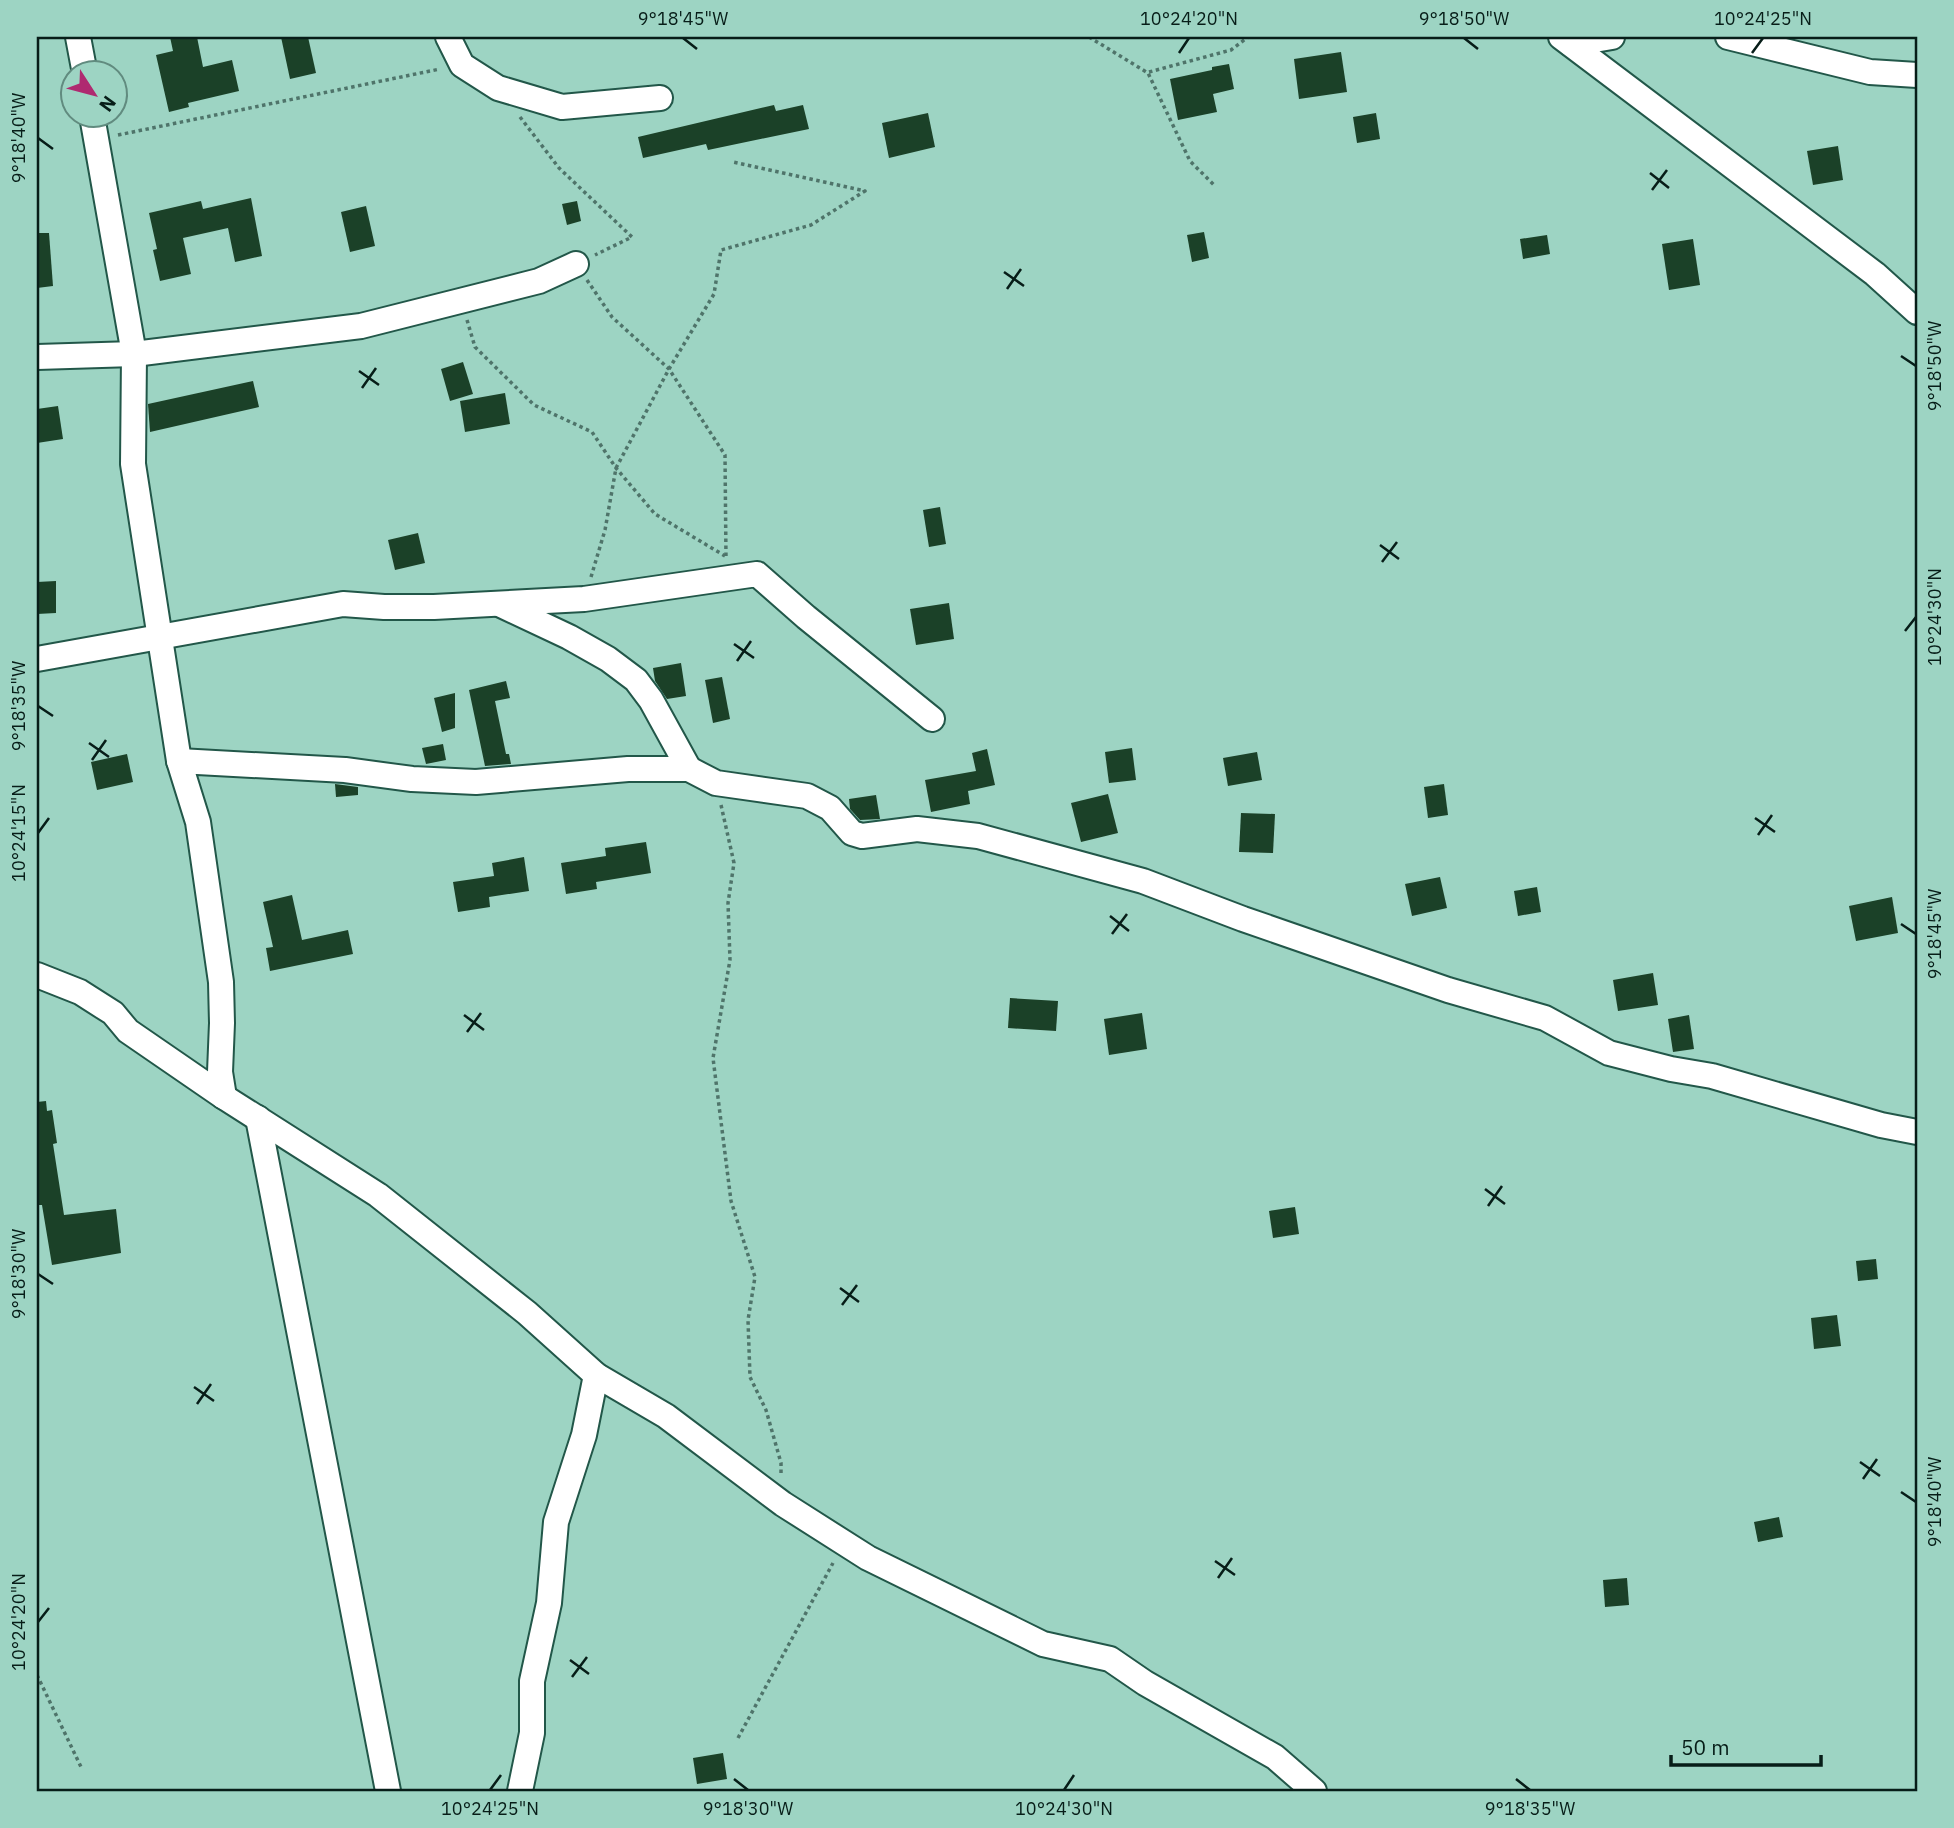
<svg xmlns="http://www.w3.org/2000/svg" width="1954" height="1828" font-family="'IBM Plex Sans',sans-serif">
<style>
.building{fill:#1b4128}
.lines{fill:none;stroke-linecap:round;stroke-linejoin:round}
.minor-casing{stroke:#225749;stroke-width:28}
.path{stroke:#4f746a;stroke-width:3.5;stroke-dasharray:3.5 3.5;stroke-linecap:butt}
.minor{stroke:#fff;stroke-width:24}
.ticks{fill:none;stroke:#071d18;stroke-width:2.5}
.neatline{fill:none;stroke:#071d18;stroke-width:2.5}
.ticks-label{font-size:18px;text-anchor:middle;fill:#071d18}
</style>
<rect width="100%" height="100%" fill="#9dd4c3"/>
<g class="building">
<polygon points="170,37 197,37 203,67 232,60 239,91 188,103 189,107 169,112 156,55 173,51"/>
<polygon points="281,37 308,37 316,73 290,79"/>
<polygon points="1341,52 1347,92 1299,99 1294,59"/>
<polygon points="1229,64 1234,89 1213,94 1217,112 1178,120 1170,79 1212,70 1212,67"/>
<polygon points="774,105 776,111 803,105 809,129 708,150 706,144 643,158 638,137"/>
<polygon points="928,113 935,147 889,158 882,123"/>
<polygon points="1376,113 1380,139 1357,143 1353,117"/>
<polygon points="1838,146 1843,180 1813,185 1807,151"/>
<polygon points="251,198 262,256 235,262 228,228 183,238 191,274 160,281 153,250 157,249 149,213 201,201 203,209"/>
<polygon points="577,201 581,221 567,225 562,204"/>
<polygon points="366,206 375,246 350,252 341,212"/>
<polygon points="1204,232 1209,258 1192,262 1187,235"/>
<polygon points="37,233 49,233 53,286 37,288"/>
<polygon points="1547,235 1550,254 1523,259 1520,239"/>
<polygon points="1693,239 1700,285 1669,290 1662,244"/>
<polygon points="463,362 473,394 450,401 441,369"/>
<polygon points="253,381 259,407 150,432 148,404"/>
<polygon points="505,393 510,424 465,432 460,401"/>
<polygon points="58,406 63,439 37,443 37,409"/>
<polygon points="940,507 946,544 929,547 923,510"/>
<polygon points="418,533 425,563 395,570 388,540"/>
<polygon points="56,581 56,613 37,614 37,582"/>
<polygon points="949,603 954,639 916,645 910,609"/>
<polygon points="681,663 686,696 667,699 655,681 653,668"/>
<polygon points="722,677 730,719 713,723 705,680"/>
<polygon points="506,681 510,698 495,701 506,754 509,754 511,764 485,766 469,690"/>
<polygon points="455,693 455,728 442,732 434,698"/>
<polygon points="443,744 446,760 426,764 422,748"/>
<polygon points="1132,748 1136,780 1109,783 1105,752"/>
<polygon points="987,749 995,785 968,791 970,804 931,812 925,780 976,771 972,753"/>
<polygon points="1257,752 1262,780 1228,786 1223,758"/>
<polygon points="127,754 133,782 97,790 91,762"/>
<polygon points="335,784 358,787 358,795 336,797"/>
<polygon points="1444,784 1448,815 1428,818 1424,787"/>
<polygon points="1108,794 1118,833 1081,842 1071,803"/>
<polygon points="876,795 880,819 860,820 850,809 849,799"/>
<polygon points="1241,813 1275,814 1273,853 1239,852"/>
<polygon points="646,842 651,873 596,882 597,889 566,894 561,863 606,856 605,848"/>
<polygon points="524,857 529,891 489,897 490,907 458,912 453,882 494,876 492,863"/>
<polygon points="1440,877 1447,908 1412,916 1405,884"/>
<polygon points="1537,887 1541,912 1518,916 1514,891"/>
<polygon points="292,895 302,940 348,930 353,954 270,971 266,948 273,947 263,902"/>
<polygon points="1892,897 1898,933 1856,941 1849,906"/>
<polygon points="1653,973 1658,1005 1618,1011 1613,980"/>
<polygon points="1010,998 1058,1001 1056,1031 1008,1028"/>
<polygon points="1142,1013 1147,1049 1109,1055 1104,1019"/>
<polygon points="1689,1015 1694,1049 1673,1052 1668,1019"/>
<polygon points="46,1101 47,1111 52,1110 57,1143 53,1144 64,1215 116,1209 121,1253 52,1265 42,1205 37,1205 37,1102"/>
<polygon points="1295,1207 1299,1234 1273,1238 1269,1211"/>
<polygon points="1876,1259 1878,1279 1858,1281 1856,1261"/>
<polygon points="1837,1315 1841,1346 1814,1349 1811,1318"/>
<polygon points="1779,1517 1783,1537 1758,1542 1754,1522"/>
<polygon points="1627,1578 1629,1605 1605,1607 1603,1580"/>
<polygon points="723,1753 727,1779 697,1784 693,1758"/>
</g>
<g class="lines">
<g class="minor-casing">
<g id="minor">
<polyline points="78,37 85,74"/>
<polyline points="448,37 462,65 498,88 562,107 660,98"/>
<polyline points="1561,37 1875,274 1917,312"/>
<polyline points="1728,37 1870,72 1917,75"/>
<polyline points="1571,44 1612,37"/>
<polyline points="92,116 134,354 133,464 179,761"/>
<polyline points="37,357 134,354 361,326 539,281 576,264"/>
<polyline points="501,605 569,637 608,659 636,680 651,700 689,769"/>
<polyline points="37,659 343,604 384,607 434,607 584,599 757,574 806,617 932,719"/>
<polyline points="37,975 80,992 113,1013 128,1031 224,1097 378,1195 527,1313 596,1375 666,1416 783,1504 868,1558 1043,1644 1110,1659 1145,1683 1275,1757 1314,1791"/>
<polyline points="224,1097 220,1072 222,1023 221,982 198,822 179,761 345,770 412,779 476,782 628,769 689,769 716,783 807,796 830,808 852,833 862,836 917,829 978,836 1143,881 1243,919 1448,990 1545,1018 1609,1053 1671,1069 1712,1076 1881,1125 1917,1132"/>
<polyline points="258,1118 388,1791"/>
<polyline points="520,1791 532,1733 532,1681 549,1603 556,1522 584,1435 596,1375"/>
</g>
</g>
<g class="path">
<polyline points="1089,37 1148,73 1190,161 1214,185"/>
<polyline points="1149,72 1231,50 1248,37"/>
<polyline points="520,117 559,168 632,237 595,255"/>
<polyline points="118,135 440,69"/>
<polyline points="587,280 612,317 669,369 725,455 726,559"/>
<polyline points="467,320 475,347 534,405 592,432 616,468 655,514 725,556"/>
<polyline points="591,577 605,530 616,468 669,369 714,294 721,250 811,225 865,191 733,162"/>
<polyline points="721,805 734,863 728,903 730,960 713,1058 731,1201 755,1277 748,1320 750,1377 766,1410 781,1463 781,1476"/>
<polyline points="37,1675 82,1769"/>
<polyline points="738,1738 833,1563"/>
</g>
<use href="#minor" class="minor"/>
</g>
<path class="ticks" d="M683,38L697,49M1464,38L1478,49M1179,53L1189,38M1752,53L1763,38M38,138L53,149M1650,173L1669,188M1652,190L1667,170M1004,272L1024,286M1007,289L1021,269M1901,356L1916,366M359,371L379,385M362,388L376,368M1380,545L1399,559M1382,562L1397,542M1905,631L1916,617M734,644L754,658M737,661L751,641M38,706L53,716M89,743L109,757M92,760L106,740M1755,818L1775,832M38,833L49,818M1758,835L1772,815M1110,916L1129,931M1901,924L1916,934M1112,934L1127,914M464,1015L484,1030M467,1032L481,1013M1485,1189L1505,1204M1488,1206L1502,1186M38,1274L53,1284M840,1288L859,1302M842,1305L857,1285M194,1387L214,1401M197,1404L211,1384M1860,1462L1880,1476M1863,1479L1877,1459M1901,1492L1916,1502M1215,1561L1235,1575M1218,1578L1232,1558M38,1622L49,1608M570,1660L589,1674M572,1677L587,1657M734,1779L748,1790M1516,1779L1530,1790M490,1790L501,1775M1064,1790L1074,1775"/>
<rect width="1954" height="1828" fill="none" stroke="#9dd4c3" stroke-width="77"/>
<g transform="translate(94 94) rotate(126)"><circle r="33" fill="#9dd4c3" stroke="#618b7f" stroke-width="2"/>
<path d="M0-5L12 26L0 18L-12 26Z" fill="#af2a70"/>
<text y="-10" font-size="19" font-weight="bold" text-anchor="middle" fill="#071d18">N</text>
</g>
<path d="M1671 1755v10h150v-10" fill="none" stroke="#071d18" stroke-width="3.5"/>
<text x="1681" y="1755" font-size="21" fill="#071d18" stroke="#9dd4c3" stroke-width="5" paint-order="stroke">50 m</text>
<rect x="38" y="38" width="1878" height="1752" class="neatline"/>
<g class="ticks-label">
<text x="683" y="25">9°18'45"W</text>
<text x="1189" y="25">10°24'20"N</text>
<text x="1464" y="25">9°18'50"W</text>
<text x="1763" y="25">10°24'25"N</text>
<text transform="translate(19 138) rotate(-90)" y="6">9°18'40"W</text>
<text transform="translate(1935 366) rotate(-90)" y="6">9°18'50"W</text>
<text transform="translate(1935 617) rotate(-90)" y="6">10°24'30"N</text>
<text transform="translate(19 706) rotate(-90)" y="6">9°18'35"W</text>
<text transform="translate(19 833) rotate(-90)" y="6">10°24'15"N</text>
<text transform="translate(1935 934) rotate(-90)" y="6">9°18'45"W</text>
<text transform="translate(19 1274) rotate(-90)" y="6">9°18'30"W</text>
<text transform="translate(1935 1502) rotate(-90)" y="6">9°18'40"W</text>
<text transform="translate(19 1622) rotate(-90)" y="6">10°24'20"N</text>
<text x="490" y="1815">10°24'25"N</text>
<text x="748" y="1815">9°18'30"W</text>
<text x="1064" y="1815">10°24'30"N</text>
<text x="1530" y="1815">9°18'35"W</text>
</g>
</svg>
